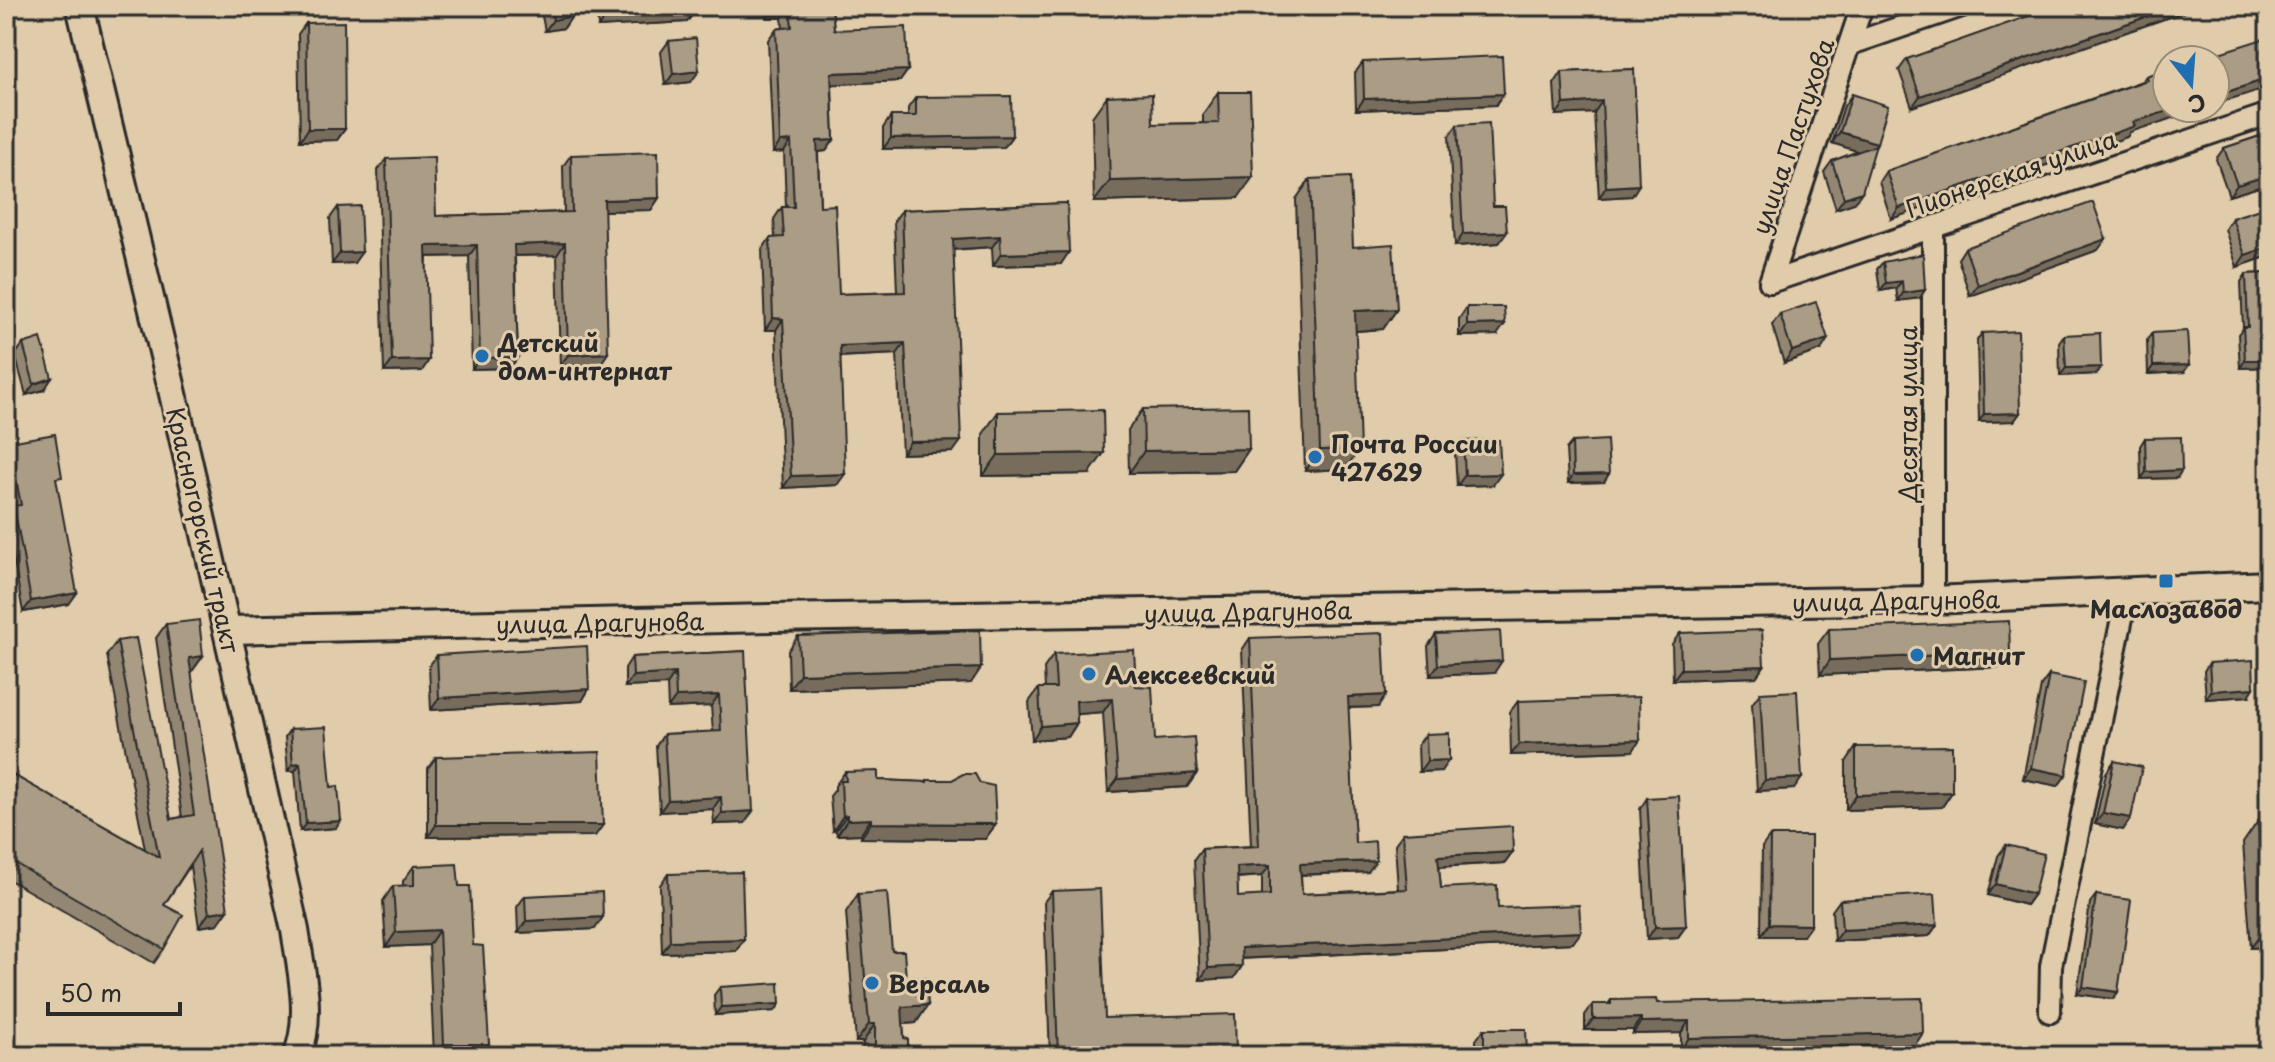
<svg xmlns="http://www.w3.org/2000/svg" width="2275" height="1062" font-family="'Playpen Sans',sans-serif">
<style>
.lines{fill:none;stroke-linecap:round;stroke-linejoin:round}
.minor-casing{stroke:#2b2b2b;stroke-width:26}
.major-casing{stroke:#2b2b2b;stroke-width:32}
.minor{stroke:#e0cbaa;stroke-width:20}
.major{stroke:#e0cbaa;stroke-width:26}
.wall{fill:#938672;stroke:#2b2b2b;stroke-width:2;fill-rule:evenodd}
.shaded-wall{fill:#786d5d;stroke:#2b2b2b;stroke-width:2}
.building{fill:#ab9c85;stroke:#2b2b2b;stroke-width:2;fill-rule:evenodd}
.poi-dot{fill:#1f6fb2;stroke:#e0cbaa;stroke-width:3}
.labels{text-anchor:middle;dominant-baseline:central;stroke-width:6;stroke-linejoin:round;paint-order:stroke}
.street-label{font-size:24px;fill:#2b2b2b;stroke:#e0cbaa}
.poi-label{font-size:24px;font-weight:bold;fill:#2b2b2b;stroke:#e0cbaa;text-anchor:start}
</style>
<rect width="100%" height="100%" fill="#e0cbaa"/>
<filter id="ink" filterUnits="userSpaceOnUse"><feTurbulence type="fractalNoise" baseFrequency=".0125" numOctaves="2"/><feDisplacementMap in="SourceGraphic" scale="16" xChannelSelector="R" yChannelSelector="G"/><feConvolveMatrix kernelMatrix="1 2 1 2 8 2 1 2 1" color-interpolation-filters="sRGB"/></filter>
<g filter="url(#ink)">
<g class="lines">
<g class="minor-casing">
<g id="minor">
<polyline points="1851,44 1962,6"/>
<polyline points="1933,227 1933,600"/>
<polyline points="1770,282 2269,114"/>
<polyline points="1770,282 1862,6"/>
<polyline points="2050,1012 2051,966 2124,608 2125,593"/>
</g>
</g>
<g class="major-casing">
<g id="major">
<path d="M80,6L171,385L295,930C301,970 313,1017 297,1056"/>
<polyline points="227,630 770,618 1933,600 2269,585"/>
</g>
</g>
<use href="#minor" class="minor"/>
<use href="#major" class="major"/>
</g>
<g class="wall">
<polygon points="540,6 570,6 572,16 564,28 545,31"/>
<polygon points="597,6 695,6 695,11 687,22 598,27"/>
<polygon points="766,6 832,6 834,30 908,70 900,81 832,84 834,140 826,151 818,152 820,206 839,294 897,292 894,221 902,210 1067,203 1061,264 993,266 992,247 953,250 953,452 902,454 897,354 840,357 837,485 783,488 776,330 765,330 762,250 770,238 775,238 774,219 782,207 786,207 784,152 773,153 768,40 776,29 783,28 782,18 767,18"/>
<polygon points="2057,6 2201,6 1912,107 1899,70 1907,59"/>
<polygon points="306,23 345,129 337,140 300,141 298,34"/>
<polygon points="669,41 691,82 665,85 661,52"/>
<polygon points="1363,62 1496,105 1356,110 1355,73"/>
<polygon points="1634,69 1632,196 1599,198 1594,113 1556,115 1554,84 1562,72"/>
<polygon points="2167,69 2127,137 1891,219 1879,182 1886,171 2142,81 2146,76"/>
<polygon points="1218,92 1238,198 1094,202 1092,117 1107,96 1153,124 1203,123 1203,114"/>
<polygon points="1852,94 1875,146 1854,203 1836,209 1824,172 1832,161 1858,151 1832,143 1844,106"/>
<polygon points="916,97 1012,136 1004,147 883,149 883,128 891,116 908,116 908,108"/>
<polygon points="1457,125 1493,206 1507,232 1499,243 1455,246 1449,136"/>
<polygon points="2269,133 2269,184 2229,196 2216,159 2224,148"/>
<polygon points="571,155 659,198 651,210 604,211 600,365 560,366 557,255 515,256 518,357 510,368 472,369 469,256 427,257 422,371 384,372 378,170 386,159 436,216 564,212 563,166"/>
<polygon points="1310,179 1353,247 1397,309 1383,329 1356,331 1345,469 1305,471 1296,199"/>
<polygon points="338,207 354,263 332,264 330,218"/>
<polygon points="2232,218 2269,256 2237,267 2225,229"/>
<polygon points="1965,248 2098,250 1970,296 1958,259"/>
<polygon points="1883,262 1920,298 1898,301 1896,288 1880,291 1877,269"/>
<polygon points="2269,273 2269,367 2240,368 2238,334 2243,328 2241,282 2246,274"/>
<polygon points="1467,307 1497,335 1459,336 1459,319"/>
<polygon points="1780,314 1821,350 1784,363 1772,325"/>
<polygon points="1982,333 2020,413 2014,421 1979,422 1977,340"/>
<polygon points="2152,333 2184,372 2148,374 2147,340"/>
<polygon points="2064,335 2096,374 2060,376 2059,342"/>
<polygon points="23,344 44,390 26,395 15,355"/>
<polygon points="1143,409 1249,449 1234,471 1129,473 1128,430"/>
<polygon points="998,412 1089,474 983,476 983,434"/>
<polygon points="2145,438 2177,478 2141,479 2140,446"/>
<polygon points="1463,441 1493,485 1457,486 1455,453"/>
<polygon points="9,442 69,604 23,612 6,518 11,509 6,480 6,447"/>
<polygon points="1572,442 1604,482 1568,483 1566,449"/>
<polygon points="166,624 203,656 193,670 191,671 218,924 199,927 190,866 164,905 164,949 154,963 6,878 6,771 145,849 107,655 117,641 171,819 182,817 156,638"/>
<polygon points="1829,629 2010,652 2000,667 1820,675 1818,644"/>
<polygon points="1680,633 1764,666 1756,677 1673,680 1672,644"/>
<polygon points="1436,634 1494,673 1430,676 1428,646"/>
<polygon points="798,636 971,683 789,689 788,651"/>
<path d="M1250,638L1386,695L1378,707L1348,708L1355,843L1368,872L1301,875L1302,894L1398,889L1395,844L1403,833L1513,852L1505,863L1439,867L1441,888L1498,908L1573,943L1241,959L1242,966L1234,978L1200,980L1194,860L1202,849L1251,846L1242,650ZM1262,876V896L1238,897L1237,878Z"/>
<polygon points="745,651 745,823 714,824 713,809 660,812 656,746 664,734 713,732 711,706 668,708 667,685 625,687 625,668 632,657"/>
<polygon points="1054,654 1136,686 1155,740 1197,773 1187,787 1108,792 1103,712 1077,714 1077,723 1068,737 1032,740 1029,702 1039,688 1045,688 1044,668"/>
<polygon points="437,655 589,689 582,701 431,710 429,666"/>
<polygon points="2209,663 2249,696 2206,699 2204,671"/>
<polygon points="2049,675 2066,775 2058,786 2023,779 2041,686"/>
<polygon points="1760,693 1794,789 1757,791 1752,704"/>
<polygon points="1518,701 1633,751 1511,755 1510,712"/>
<polygon points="290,729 331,787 341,821 336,828 300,831 295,771 288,771 285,737"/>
<polygon points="1426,734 1441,771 1419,772 1418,745"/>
<polygon points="1856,747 1952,792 1942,807 1846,810 1846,762"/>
<polygon points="436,757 595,836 428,837 428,768"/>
<polygon points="2114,761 2131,818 2123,830 2095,824 2106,773"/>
<polygon points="845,772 878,780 925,782 927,780 996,824 985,839 861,838 861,834 837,835 836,830 833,831 830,796 835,790 835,786"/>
<polygon points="1647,798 1686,926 1678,937 1647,939 1640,809"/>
<polygon points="2269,820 2269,947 2251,948 2243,843 2258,821"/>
<polygon points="1770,836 1803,936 1761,936 1762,847"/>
<polygon points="2006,845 2034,894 2026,905 1988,895 1998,856"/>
<polygon points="414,866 459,886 473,945 489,1044 481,1056 434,1056 429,945 386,947 383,901 393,886 403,886 403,881"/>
<polygon points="668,874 744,939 736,951 662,953 660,885"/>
<polygon points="1052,891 1105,1018 1236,1056 1050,1056 1044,902"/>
<polygon points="858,894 892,951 906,979 928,1005 916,1023 903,1024 904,1038 908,1056 862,1056 863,1042 856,1042 846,912"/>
<polygon points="2096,895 2118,992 2113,999 2077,994 2090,903"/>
<polygon points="525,896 595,929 518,933 517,907"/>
<polygon points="1840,900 1937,925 1929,936 1834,941 1832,911"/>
<polygon points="720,987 775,1011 715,1015 714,995"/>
<polygon points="1611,1000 1657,1003 1915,1045 1681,1049 1681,1033 1633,1034 1633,1030 1585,1030 1585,1015 1593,1004 1608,1004"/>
<polygon points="1484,1029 1527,1056 1476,1056 1476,1040"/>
</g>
<g class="shaded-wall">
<polygon points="790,6 782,18 767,18 775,7"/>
<polygon points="2177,6 2201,6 1912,107 1920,96"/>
<polygon points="695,11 687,22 598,27 606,15"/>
<polygon points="572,16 564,28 545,31 553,20"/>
<polygon points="908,70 900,81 823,85 831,73"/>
<polygon points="699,71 691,82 665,85 673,74"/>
<polygon points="2269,78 2269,87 2215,104 2215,96"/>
<polygon points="1504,94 1496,105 1356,110 1364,99"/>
<polygon points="1602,101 1594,113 1556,115 1564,104"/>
<polygon points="2177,108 2204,108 2130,132 2127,137 1891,219 1899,208 2133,122"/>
<polygon points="308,129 345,129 337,140 300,141"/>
<polygon points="1840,132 1877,143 1869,155 1832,143"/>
<polygon points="1012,136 1004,147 883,149 891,138"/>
<polygon points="834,140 826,151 809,153 817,141"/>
<polygon points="791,141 784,152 773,153 780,142"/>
<polygon points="2269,175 2269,184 2229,196 2237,185"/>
<polygon points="1253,177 1238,198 1094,202 1110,181"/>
<polygon points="1639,185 1632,196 1599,198 1606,187"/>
<polygon points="1862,192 1854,203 1836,209 1844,198"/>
<polygon points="659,198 651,210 596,211 604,200"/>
<polygon points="1507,232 1499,243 1455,246 1463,234"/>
<polygon points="1000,236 992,247 945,250 953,239"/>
<polygon points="2106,239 2098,250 1970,296 1978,285"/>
<polygon points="565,243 557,255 506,256 514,245"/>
<polygon points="477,245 469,256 418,257 426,246"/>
<polygon points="2269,247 2269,256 2237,267 2245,255"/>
<polygon points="362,252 354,263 332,264 340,253"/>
<polygon points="1069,252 1061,264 993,266 1001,254"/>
<polygon points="1902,281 1896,288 1880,291 1886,283"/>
<polygon points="1925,290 1920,298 1898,301 1903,293"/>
<polygon points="1397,309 1383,329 1341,332 1355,311"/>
<polygon points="773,318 783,319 776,330 765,330"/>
<polygon points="1505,324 1497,335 1459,336 1467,325"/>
<polygon points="1828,339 1821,350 1784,363 1792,351"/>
<polygon points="905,343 897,354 832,357 840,346"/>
<polygon points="608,353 600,365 560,366 568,355"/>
<polygon points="518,357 510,368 472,369 480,358"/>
<polygon points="429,360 422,371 384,372 392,361"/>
<polygon points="2245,360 2269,360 2269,367 2240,368"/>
<polygon points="2189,365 2184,372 2148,374 2153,366"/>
<polygon points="2101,367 2096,374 2060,376 2066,368"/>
<polygon points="52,378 44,390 26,395 34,384"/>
<polygon points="2020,413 2014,421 1979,422 1984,414"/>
<polygon points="961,441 953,452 902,454 910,442"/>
<polygon points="1249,449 1234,471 1129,473 1144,451"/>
<polygon points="1360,449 1345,469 1305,471 1320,450"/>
<polygon points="1104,453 1089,474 983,476 998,455"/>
<polygon points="2182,470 2177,478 2141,479 2146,472"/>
<polygon points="845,474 837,485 783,488 791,476"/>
<polygon points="1501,474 1493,485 1457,486 1465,475"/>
<polygon points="1609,474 1604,482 1568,483 1573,475"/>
<polygon points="77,593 69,604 23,612 31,601"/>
<polygon points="2010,652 2000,667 1820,675 1830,660"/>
<polygon points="203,656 193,670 179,672 189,658"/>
<polygon points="1502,661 1494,673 1430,676 1438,665"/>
<polygon points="1764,666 1756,677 1673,680 1681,669"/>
<polygon points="981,668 971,683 789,689 800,674"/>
<polygon points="675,673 667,685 625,687 633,676"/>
<polygon points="2254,688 2249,696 2206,699 2211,691"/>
<polygon points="589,689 582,701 431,710 439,698"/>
<polygon points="719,695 711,706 668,708 676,697"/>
<polygon points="1386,695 1378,707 1340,708 1348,697"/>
<polygon points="1112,699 1103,712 1067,715 1076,701"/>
<polygon points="1077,723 1068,737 1032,740 1041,726"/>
<polygon points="1640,740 1633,751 1511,755 1519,744"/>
<polygon points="1449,760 1441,771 1419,772 1427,761"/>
<polygon points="300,763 295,771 288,771 293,764"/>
<polygon points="2031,768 2066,775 2058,786 2023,779"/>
<polygon points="1197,773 1187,787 1108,792 1118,779"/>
<polygon points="1802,778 1794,789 1757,791 1765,780"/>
<polygon points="1952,792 1942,807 1846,810 1856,795"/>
<polygon points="721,797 713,809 660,812 668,800"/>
<polygon points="753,811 745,823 714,824 722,813"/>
<polygon points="2103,813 2131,818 2123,830 2095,824"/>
<polygon points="847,815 836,830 833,831 843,816"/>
<polygon points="871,819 861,834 837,835 847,820"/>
<polygon points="341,821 336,828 300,831 306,823"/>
<polygon points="871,823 996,824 985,839 861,838"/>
<polygon points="436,825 603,825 595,836 428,837"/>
<polygon points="1513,852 1505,863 1430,867 1438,856"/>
<polygon points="1376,861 1368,872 1292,875 1300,864"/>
<polygon points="1270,865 1262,876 1229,878 1237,867"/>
<polygon points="1996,884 2034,894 2026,905 1988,895"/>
<polygon points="228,910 218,924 199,927 209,913"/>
<polygon points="603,917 595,929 518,933 526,921"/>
<polygon points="1769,924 1811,925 1803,936 1761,936"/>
<polygon points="1937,925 1929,936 1834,941 1842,930"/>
<polygon points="1686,926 1678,937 1647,939 1655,927"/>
<polygon points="2266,927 2269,927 2269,947 2251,948"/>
<polygon points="439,930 429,945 386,947 396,932"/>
<polygon points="1581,932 1573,943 1233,959 1241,948"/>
<polygon points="744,939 736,951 662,953 670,941"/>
<polygon points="1242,966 1234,978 1200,980 1208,968"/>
<polygon points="2083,987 2118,992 2113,999 2077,994"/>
<polygon points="780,1004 775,1011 715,1015 721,1007"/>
<polygon points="928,1005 916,1023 889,1025 902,1007"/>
<polygon points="1641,1018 1633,1030 1585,1030 1593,1019"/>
<polygon points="1689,1021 1681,1033 1633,1034 1641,1022"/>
<polygon points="869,1024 875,1024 863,1042 856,1042"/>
<polygon points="1923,1033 1915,1045 1681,1049 1689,1038"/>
<polygon points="444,1044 489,1044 481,1056 436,1056"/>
</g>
<g class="building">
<polygon points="550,6 570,6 572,16 553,20"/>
<polygon points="606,6 695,6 695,11 606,15"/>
<polygon points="775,6 832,6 834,30 906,27 908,70 831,73 834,140 817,141 820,206 835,205 839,294 905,292 902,210 1067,203 1069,252 1001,254 1000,236 953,239 961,441 910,442 905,343 840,346 845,474 791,476 783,319 773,318 770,238 784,237 782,207 794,207 791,141 780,142 776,29 792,27 790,6 775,7"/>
<polygon points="2057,6 2177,6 1920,96 1907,59"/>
<polygon points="344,22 345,129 308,129 306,23"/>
<polygon points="2269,37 2269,78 2215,96 2215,60 2197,60"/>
<polygon points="696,38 699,71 673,74 669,41"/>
<polygon points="1502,56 1504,94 1364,99 1363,62"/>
<polygon points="1634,69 1639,185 1606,187 1602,101 1564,104 1562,72"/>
<polygon points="2167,69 2167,108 2177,108 2133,122 2135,126 1899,208 1886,171 2147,80 2146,76"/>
<polygon points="1218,92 1250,92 1253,177 1110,181 1107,96 1152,94 1153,124 1219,123"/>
<polygon points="1852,94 1888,106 1877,143 1840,132"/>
<polygon points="1011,96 1012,136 891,138 891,116 916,116 916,97"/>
<polygon points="1489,123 1493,206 1505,206 1507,232 1463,234 1457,125"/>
<polygon points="2269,133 2269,175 2237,185 2224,148"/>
<polygon points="1876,145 1862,192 1844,198 1832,161"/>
<polygon points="658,152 659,198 604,200 608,353 568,355 565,243 514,245 518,357 480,358 477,245 426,246 429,360 392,361 386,159 434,157 436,216 572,212 571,155"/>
<polygon points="1350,177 1353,247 1393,244 1397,309 1355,311 1360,449 1320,450 1310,179"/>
<polygon points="2093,202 2106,239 1978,285 1965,248"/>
<polygon points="360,206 362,252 340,253 338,207"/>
<polygon points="2269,206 2269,247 2245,255 2232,218"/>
<polygon points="1923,254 1925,290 1903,293 1902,281 1886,283 1883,262"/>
<polygon points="2269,273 2269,360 2245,360 2243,327 2248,327 2246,274"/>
<polygon points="1816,302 1828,339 1792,351 1780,314"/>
<polygon points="1467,307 1504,307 1505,324 1467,325"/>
<polygon points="2018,331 2020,413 1984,414 1982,333"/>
<polygon points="2187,331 2189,365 2153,366 2152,333"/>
<polygon points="2100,333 2101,367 2066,368 2064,335"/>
<polygon points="41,338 52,378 34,384 23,344"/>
<polygon points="1248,407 1249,449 1144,451 1143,409"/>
<polygon points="1103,410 1104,453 998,455 998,412"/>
<polygon points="55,434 62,477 56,478 77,593 31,601 14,506 21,505 9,442"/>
<polygon points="2181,437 2182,470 2146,472 2145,438"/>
<polygon points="1499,440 1501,474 1465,475 1463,441"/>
<polygon points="1607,440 1609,474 1573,475 1572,442"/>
<polygon points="199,620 203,656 189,658 228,910 209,913 199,851 164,905 183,915 164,949 6,858 6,771 159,857 117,641 136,638 171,819 194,815 166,624"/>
<polygon points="2009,621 2010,652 1830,660 1829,629"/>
<polygon points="980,630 981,668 800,674 798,636"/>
<polygon points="1762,630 1764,666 1681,669 1680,633"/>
<polygon points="1500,631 1502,661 1438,665 1436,634"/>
<path d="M1383,633L1386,695L1348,697L1355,843L1375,841L1376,861L1300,864L1302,894L1407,889L1403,833L1512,826L1513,852L1438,856L1441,888L1497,885L1498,908L1579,905L1581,932L1241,948L1242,966L1208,968L1202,849L1259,846L1250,638ZM1270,865V895L1238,897L1237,867Z"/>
<polygon points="587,646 589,689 439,698 437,655"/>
<polygon points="1134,650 1136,686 1152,687 1155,740 1194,737 1197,773 1118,779 1112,699 1076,701 1077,723 1041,726 1039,688 1056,688 1054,654"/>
<polygon points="745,651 753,811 722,813 721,797 668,800 664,734 721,731 719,695 676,697 675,673 633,676 632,657"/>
<polygon points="2253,660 2254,688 2211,691 2209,663"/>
<polygon points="2049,675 2084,682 2066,775 2031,768"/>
<polygon points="1797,691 1802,778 1765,780 1760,693"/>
<polygon points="1639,697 1640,740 1519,744 1518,701"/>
<polygon points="326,727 331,787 338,786 341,821 306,823 300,763 293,764 290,729"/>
<polygon points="1449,733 1449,760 1427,761 1426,734"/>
<polygon points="1952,746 1952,792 1856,795 1856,747"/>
<polygon points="600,752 603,825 436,825 436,757"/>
<polygon points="2114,761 2142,767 2131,818 2103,813"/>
<polygon points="878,771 878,780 927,782 927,780 952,780 963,774 975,774 980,783 994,786 996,824 871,823 871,819 847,820 847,815 843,816 842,803 841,781 846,781 845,772"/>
<polygon points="1679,796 1686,926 1655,927 1647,798"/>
<polygon points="2269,820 2269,927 2266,927 2258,821"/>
<polygon points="1770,836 1811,836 1811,925 1769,924"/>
<polygon points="2006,845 2044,854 2034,894 1996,884"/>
<polygon points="457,864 459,886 470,886 473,945 483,946 489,1044 444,1044 439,930 396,932 393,886 414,885 414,866"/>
<polygon points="742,872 744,939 670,941 668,874"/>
<polygon points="1100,889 1105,1018 1235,1014 1236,1056 1058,1056 1052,891"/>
<polygon points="602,892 603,917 526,921 525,896"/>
<polygon points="887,892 892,951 904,951 906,979 926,978 928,1005 902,1007 904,1038 908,1039 908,1056 875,1056 875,1024 869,1024 858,894"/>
<polygon points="1935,894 1937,925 1842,930 1840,900"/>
<polygon points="2096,895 2131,900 2118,992 2083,987"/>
<polygon points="779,983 780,1004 721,1007 720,987"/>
<polygon points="1922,998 1923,1033 1689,1038 1689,1021 1641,1022 1641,1018 1593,1019 1593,1004 1611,1004 1611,1000 1656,999 1657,1003"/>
<polygon points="1484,1029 1526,1029 1527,1056 1484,1056"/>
</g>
</g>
<g class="poi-dot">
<circle cx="482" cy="356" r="8"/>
<circle cx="1315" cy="457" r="8"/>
<rect x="2158" y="573" width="16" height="16" rx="4"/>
<circle cx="1917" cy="655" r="8"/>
<circle cx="1089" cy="674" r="8"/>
<circle cx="872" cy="983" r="8"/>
</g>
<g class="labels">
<g class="street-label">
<text transform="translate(1792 136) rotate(-71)">улица Пастухова</text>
<text transform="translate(2011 173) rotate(-19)">Пионерская улица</text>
<text transform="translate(1907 414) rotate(-90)">Десятая улица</text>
<text transform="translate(204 530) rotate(77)">Красногорский тракт</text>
<text transform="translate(1896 600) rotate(-1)">улица Драгунова</text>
<text transform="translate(1248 611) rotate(-1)">улица Драгунова</text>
<text transform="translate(600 622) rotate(-1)">улица Драгунова</text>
</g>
<g class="poi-label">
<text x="498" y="342">Детский<tspan x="498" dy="28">дом-интернат</tspan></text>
<text x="1331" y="443">Почта России<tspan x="1331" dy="28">427629</tspan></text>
<text x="2166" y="608" text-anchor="middle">Маслозавод</text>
<text x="1933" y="655">Магнит</text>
<text x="1105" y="674">Алексеевский</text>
<text x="888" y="983">Версаль</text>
</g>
</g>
<rect width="2275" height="1062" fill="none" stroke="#e0cbaa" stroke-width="32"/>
<rect x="16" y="16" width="2243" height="1030" fill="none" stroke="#2b2b2b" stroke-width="3" filter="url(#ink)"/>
<g transform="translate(2191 84) rotate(163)"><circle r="38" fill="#e0cbaa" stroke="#988b77" stroke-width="2"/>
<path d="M0-6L14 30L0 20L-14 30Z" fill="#1f6fb2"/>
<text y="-12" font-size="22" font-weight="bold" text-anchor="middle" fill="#2b2b2b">С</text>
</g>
<path d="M48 1002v12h132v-12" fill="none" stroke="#2b2b2b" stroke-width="4"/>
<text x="60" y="1002" font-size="24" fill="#2b2b2b" stroke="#e0cbaa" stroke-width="6" paint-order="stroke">50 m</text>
</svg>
